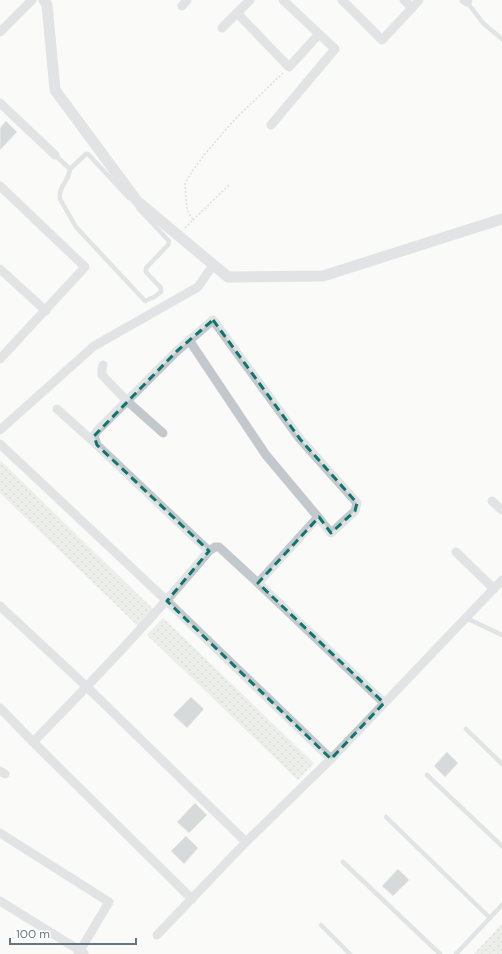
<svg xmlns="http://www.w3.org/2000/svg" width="502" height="954" font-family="'DM Sans',sans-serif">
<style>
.grass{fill:url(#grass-dots)}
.building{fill:#aab3b9;stroke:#dcdcda}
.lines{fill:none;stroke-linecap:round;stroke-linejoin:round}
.path{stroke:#bbbfc2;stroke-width:1.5;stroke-dasharray:2 2;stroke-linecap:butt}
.service{stroke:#c3c8cc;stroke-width:4.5}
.minor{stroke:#c3c8cc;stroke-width:9}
.tertiary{stroke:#c3c8cc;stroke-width:11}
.marked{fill:none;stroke:#0f766e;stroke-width:3;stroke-dasharray:8 5;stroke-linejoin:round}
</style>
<defs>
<pattern id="grass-dots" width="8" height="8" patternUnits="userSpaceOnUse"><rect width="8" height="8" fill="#dadfd7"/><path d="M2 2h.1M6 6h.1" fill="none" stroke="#b4b9b4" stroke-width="1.8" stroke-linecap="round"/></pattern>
</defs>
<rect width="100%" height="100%" fill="#fafaf8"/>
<g class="grass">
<polygon points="0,460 154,610 138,626 0,493"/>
<polygon points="163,618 314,763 298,780 147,635"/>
<polygon points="502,924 502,954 474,954"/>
</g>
<g class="building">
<polygon points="6,121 17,132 0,150 0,128"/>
<polygon points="191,697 204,709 187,728 173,715"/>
<polygon points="447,752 458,763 445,777 434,766"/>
<polygon points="195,803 207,815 189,833 177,822"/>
<polygon points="186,836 198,848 184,864 171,851"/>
<polygon points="398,869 409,880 393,896 382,886"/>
</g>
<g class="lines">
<g class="path">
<polyline points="193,220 230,184"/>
<polyline points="185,228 193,220 187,210 185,184 193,170 205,154 235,119 283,73"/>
</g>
<g class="service">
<polyline points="467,2 483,23 502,39"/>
<path d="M55,155L70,169C69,181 58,187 60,199L76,227L145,301L154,297L161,292V288L146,272V268L168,245L169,241L138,208"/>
<polyline points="70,169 86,154 88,154 129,198"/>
<polyline points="466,618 502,635"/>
<polyline points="466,729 502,764"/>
<polyline points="427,775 502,846"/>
<polyline points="386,817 490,918"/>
<polyline points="343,862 440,954"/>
<polyline points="321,925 350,954"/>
<polyline points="456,954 502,905"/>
</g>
<g class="minor">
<polyline points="342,0 382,40 412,8"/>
<polyline points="404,0 412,8 419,0"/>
<polyline points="464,0 467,2 468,0"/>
<polyline points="182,6 187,0"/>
<polyline points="237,13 289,67 319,34"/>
<polyline points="222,28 250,0"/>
<polyline points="0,32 32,0"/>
<polyline points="0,103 55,155"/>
<polyline points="271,125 335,49 283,0"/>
<polyline points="0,186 85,267 0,359"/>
<polyline points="0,269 46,311"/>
<polyline points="189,340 266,455 318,517"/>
<polyline points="103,365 102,369 102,375 127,401 163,433"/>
<polyline points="57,409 96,444"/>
<polyline points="0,430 94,346 198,287 213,265"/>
<polyline points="0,444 167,601 331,759"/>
<polyline points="492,501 502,510"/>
<polyline points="209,551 97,445 94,436 97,431 177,351 213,320 300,439 357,503 355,511 331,533 318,517 258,583"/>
<polyline points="456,552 494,589"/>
<polyline points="0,606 87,687 246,842"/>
<polyline points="0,708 33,742 192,899"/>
<path d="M33,742C94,680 153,618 209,551L215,547H219L258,583L384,703"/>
<polyline points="0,771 5,774"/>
<polyline points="0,833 109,902 78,954"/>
<polyline points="0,901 84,953"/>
<polyline points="157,935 246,842 331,759 502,580"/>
</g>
<polyline class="tertiary" points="44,0 47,5 55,90 137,201 228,277 323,276 502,219"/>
</g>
<path d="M0 0H502V954H0ZM213,320L300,439L357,503L355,511L331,533L319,517L258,583L384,703L331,759L167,601L209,551L97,445L94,436L177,351Z" fill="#fafaf8" fill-opacity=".55" fill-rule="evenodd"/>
<path class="marked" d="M213,320L300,439L357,503L355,511L331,533L319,517L258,583L384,703L331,759L167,601L209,551L97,445L94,436L177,351Z"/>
<path d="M10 938v6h126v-6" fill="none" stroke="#657683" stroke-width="2"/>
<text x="16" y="938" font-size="12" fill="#657683" stroke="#ffffff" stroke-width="3" paint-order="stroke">100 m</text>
</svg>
